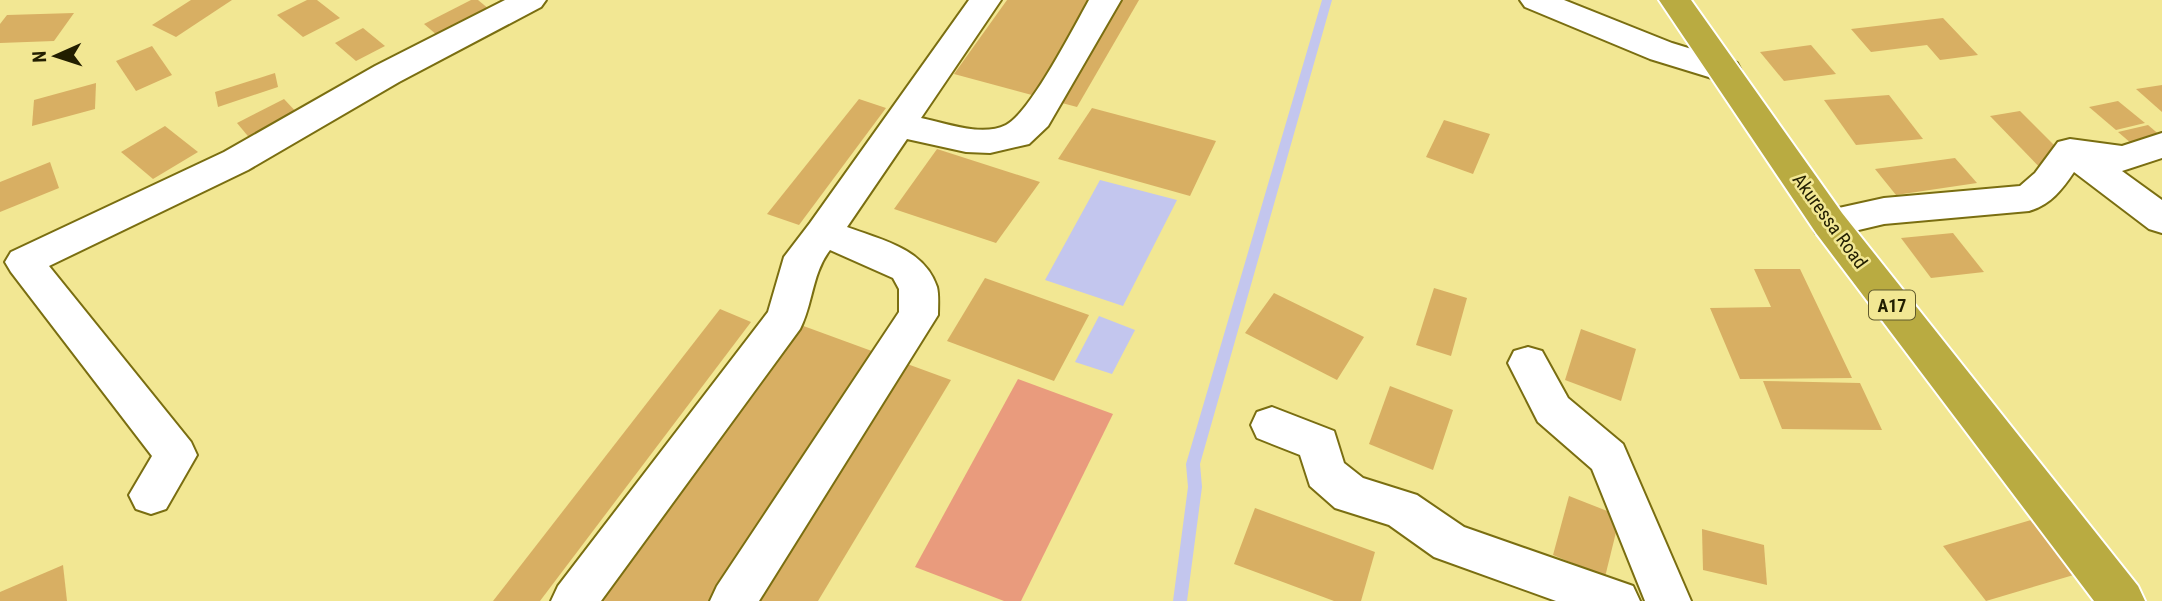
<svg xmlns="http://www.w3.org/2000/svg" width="2162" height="601" font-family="'Roboto Condensed',sans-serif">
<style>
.green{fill:#e99b7d}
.water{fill:#c3c6ee}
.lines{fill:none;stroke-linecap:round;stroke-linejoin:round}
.stream{fill:#c3c6ee;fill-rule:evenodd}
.building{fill:#d8af63}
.minor-casing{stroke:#7a6e11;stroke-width:4}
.highway-casing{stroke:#fff;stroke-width:4}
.minor{fill:#fff;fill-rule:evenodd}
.highway{fill:#b9ab41;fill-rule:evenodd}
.labels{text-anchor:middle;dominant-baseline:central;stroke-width:5;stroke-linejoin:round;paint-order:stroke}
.shield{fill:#f2e793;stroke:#605a2c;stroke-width:2}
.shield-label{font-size:18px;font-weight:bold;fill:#221e00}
.street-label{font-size:19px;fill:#221e00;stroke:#f2e793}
</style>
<rect width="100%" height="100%" fill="#f2e793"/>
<polygon class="green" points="1018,379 1113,414 1021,601 1004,601 915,567"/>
<g class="water">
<polygon points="1100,180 1177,200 1123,306 1045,280"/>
<polygon points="1099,316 1135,330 1112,374 1075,362"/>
</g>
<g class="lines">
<polygon class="stream" points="1322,0 1332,0 1200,464 1202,487 1187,601 1173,601 1188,487 1186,464"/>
</g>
<g class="building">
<polygon points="191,0 232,0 176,37 152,25"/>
<polygon points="307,0 317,0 340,18 303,37 277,15"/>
<polygon points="471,0 478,0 495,14 444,41 424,24"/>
<polygon points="1007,0 1139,0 1077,107 954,74"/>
<polygon points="74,13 54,41 0,43 0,24 7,15"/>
<polygon points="1943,18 1978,55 1940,60 1927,45 1871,52 1851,29"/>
<polygon points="363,28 385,46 356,61 335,43"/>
<polygon points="1811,45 1836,74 1784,81 1760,52"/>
<polygon points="152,46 172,75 136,91 116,61"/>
<polygon points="275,73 278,87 218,107 215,92"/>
<polygon points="96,83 95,109 32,126 34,100"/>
<polygon points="2162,85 2162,112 2136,89"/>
<polygon points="1889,95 1923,139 1856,145 1824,100"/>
<polygon points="284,99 300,116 252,141 237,123"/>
<polygon points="859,99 886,108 799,225 767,214"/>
<polygon points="2118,101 2145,123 2116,130 2089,107"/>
<polygon points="1092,108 1216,141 1190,196 1058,159"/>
<polygon points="2020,111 2080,171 2048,176 1990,116"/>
<polygon points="1444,120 1490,134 1473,174 1426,157"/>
<polygon points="2148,125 2162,137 2162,151 2145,155 2118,132"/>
<polygon points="165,126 198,152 153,179 121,152"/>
<polygon points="937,149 1040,182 996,243 894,209"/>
<polygon points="1955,158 1977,183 1896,195 1875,169"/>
<polygon points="50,162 59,188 0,212 0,182"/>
<polygon points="1953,233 1984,272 1931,278 1901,238"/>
<polygon points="1754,269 1800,269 1852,378 1740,379 1710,308 1771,307"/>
<polygon points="985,278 1089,315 1054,381 947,341"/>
<polygon points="1434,288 1467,298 1451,356 1416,345"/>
<polygon points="1274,293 1364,337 1337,380 1245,333"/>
<polygon points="720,309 751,322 540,601 493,601"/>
<polygon points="798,324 951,380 818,601 593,601"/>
<polygon points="1581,329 1636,349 1621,401 1565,380"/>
<polygon points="1763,381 1860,383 1882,430 1782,429"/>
<polygon points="1390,386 1453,410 1433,470 1369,444"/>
<polygon points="1569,496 1620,516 1605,577 1553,555"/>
<polygon points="1255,508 1375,552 1361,601 1334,601 1234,564"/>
<polygon points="2031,520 2077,574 1986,601 1943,546"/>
<polygon points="1702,529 1764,545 1767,585 1703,570"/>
<polygon points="63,565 67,601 0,601 0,592"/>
</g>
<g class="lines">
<g class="minor-casing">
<g id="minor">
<polygon points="505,0 546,0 541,7 399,82 248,170 49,266 191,442 197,455 166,509 151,514 136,509 129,495 152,456 11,272 5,262 11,252 224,152 375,66"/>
<path d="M969,0H1001L921,118C945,123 982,137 1006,125C1030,113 1074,27 1089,0H1121L1048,126L1029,144L990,153L966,152L907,139L847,227C881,240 924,248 937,287C939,295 938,306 938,315L759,601H710L717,586L899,312V289L893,278L830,250C812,273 813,304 800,329L601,601H551L558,586L768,312L784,257L810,223Z"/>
<polygon points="1520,0 1564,0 1672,43 1737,63 1741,71 1737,79 1725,82 1650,59 1525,7"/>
<path d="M2162,133V158L2122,171L2162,200V233L2149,229L2074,172C2062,190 2050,205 2029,211L1884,224L1829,237L1816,233L1811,223L1816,213L1884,198L2020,186L2035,173L2058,142L2070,139L2122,146Z"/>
<polygon points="1528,347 1542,351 1568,398 1623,444 1691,601 1645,601 1592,469 1538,422 1508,363 1514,351"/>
<polygon points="1272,407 1334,431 1344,463 1363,478 1417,495 1464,527 1633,586 1640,601 1556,601 1434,557 1389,525 1335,508 1310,486 1300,455 1257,438 1251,425 1257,412"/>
</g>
</g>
<g class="highway-casing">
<polygon id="highway" points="1659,0 1691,0 1842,213 2138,586 2145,601 2094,601 1816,233"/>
</g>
<use href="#minor" class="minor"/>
<use href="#highway" class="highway"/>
</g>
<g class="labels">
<rect class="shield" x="1869" y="290.5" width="46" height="29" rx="5"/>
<g class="shield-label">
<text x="1892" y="305">A17</text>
</g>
<g class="street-label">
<text transform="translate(1830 221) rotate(54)">Akuressa Road</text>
</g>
</g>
<g transform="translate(56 56) rotate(267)" stroke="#f2e793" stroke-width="5" paint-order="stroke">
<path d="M0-5L12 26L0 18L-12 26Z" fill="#221e00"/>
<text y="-10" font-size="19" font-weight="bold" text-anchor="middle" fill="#221e00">N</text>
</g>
</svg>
